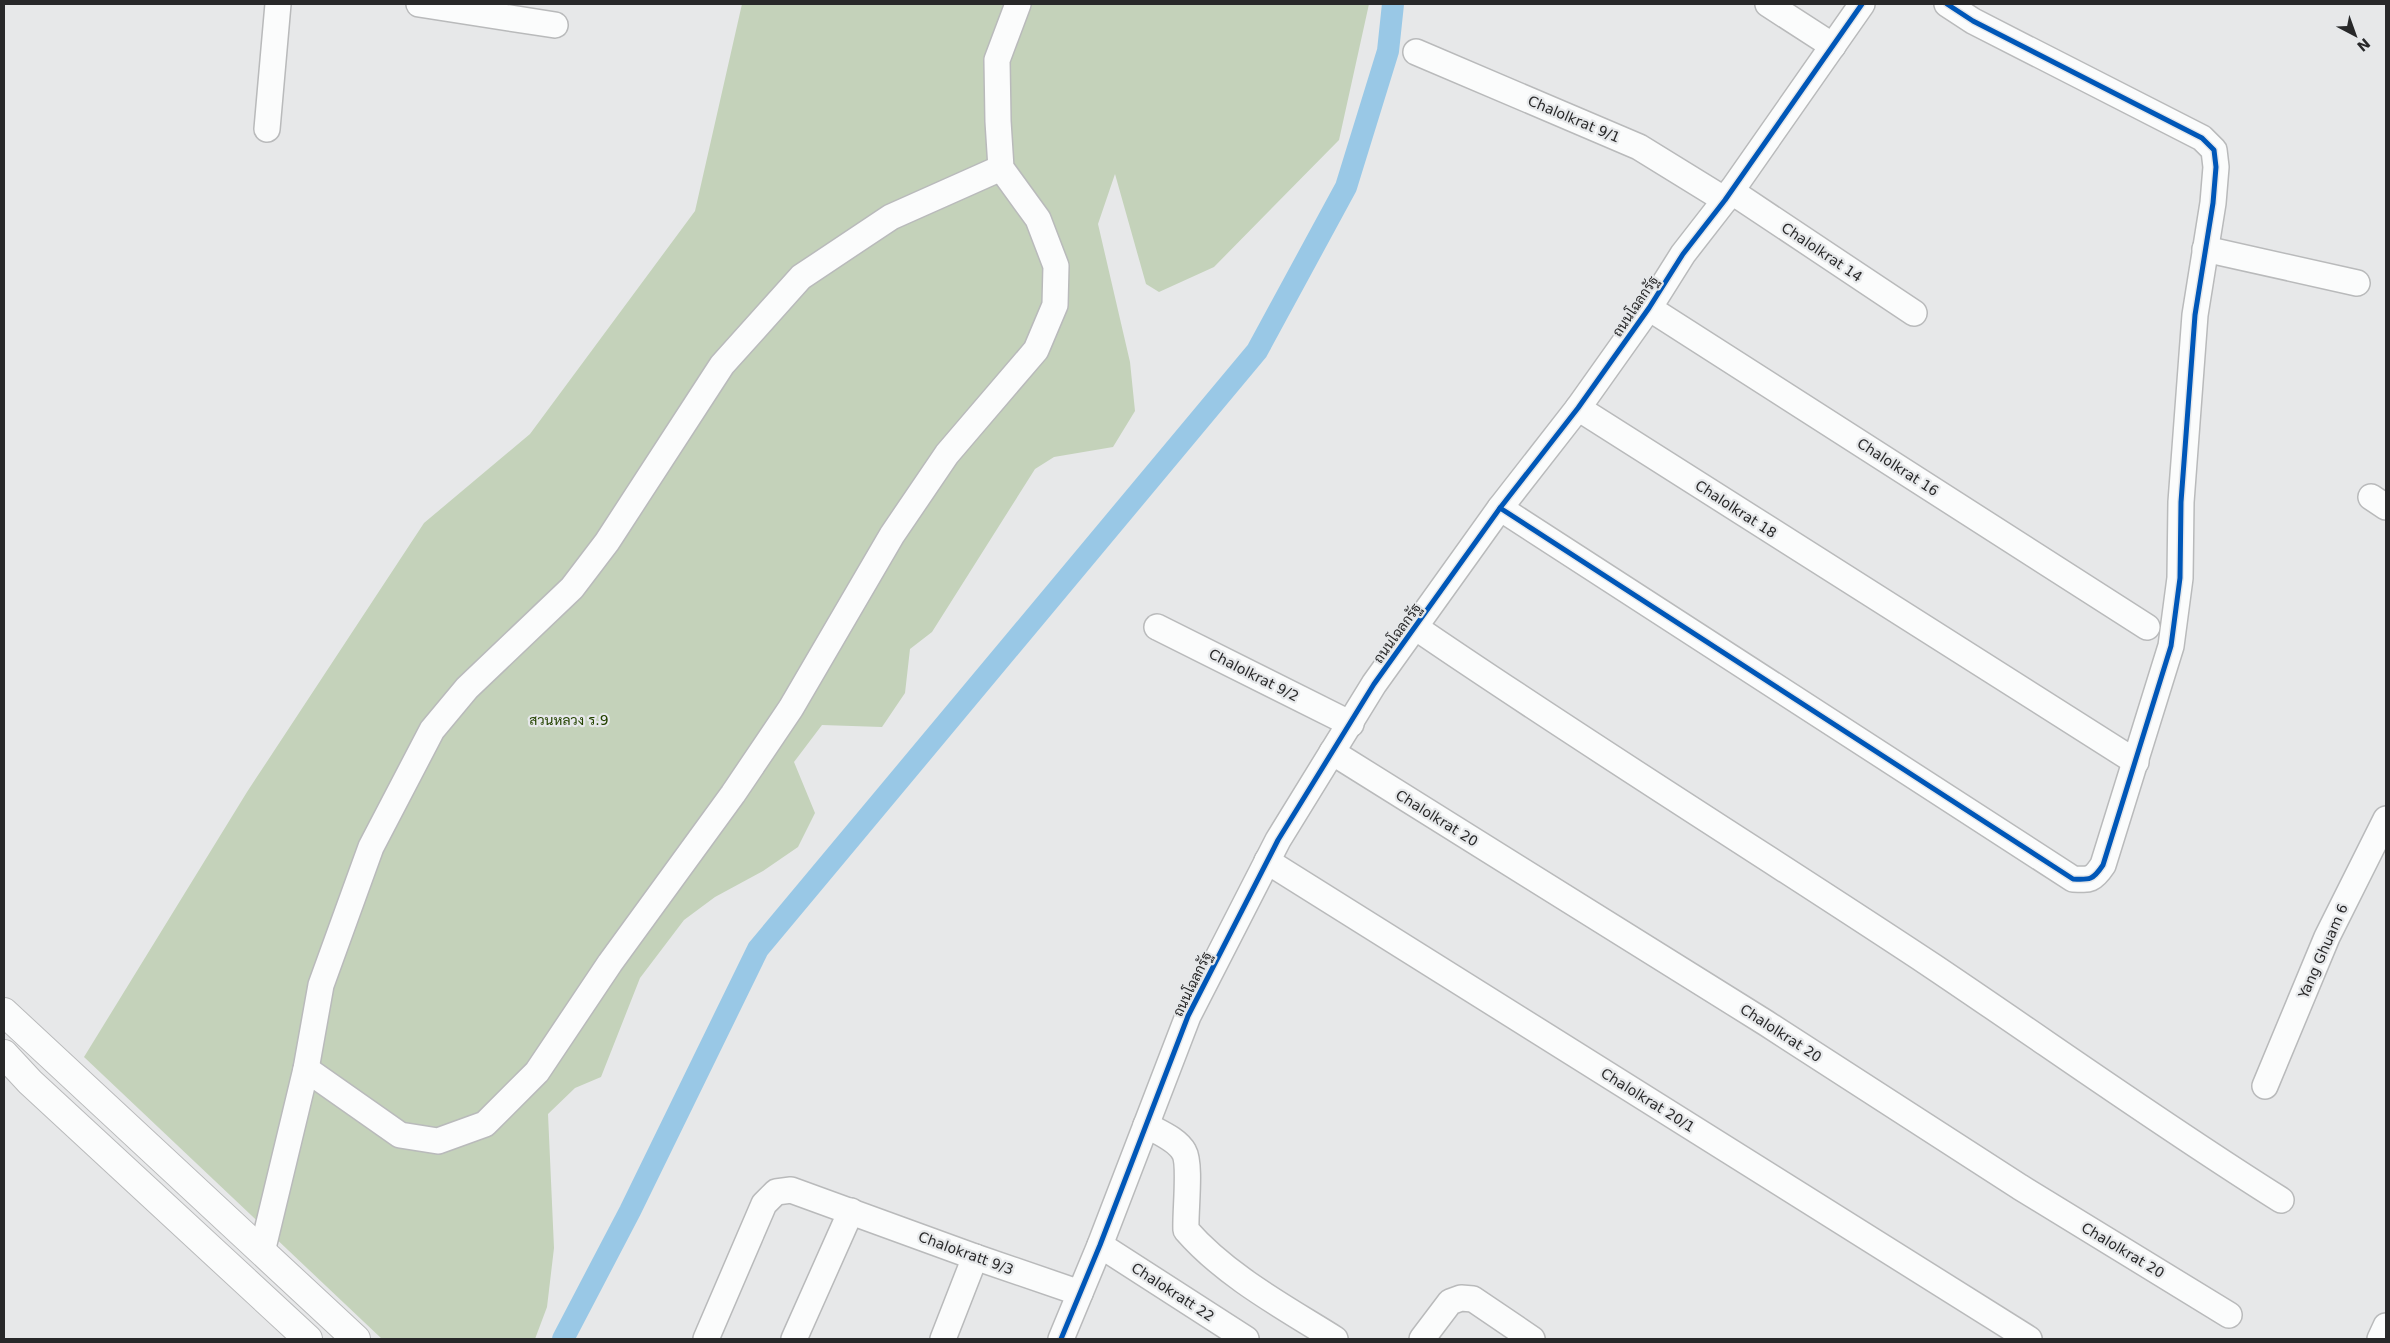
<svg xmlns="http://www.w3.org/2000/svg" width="2390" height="1343" font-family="'DejaVu Sans',Sarabun,sans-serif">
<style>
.green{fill:#c4d2ba}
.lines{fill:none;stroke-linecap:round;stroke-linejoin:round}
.canal{stroke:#99c8e6;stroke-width:22}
.minor-casing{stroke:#b9babb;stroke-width:28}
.major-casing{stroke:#b9babb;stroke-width:30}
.minor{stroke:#fbfcfc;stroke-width:25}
.major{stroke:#fbfcfc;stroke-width:28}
.cycleway-casing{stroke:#e6e8ea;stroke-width:8}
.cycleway{stroke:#0057b8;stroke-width:5}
.labels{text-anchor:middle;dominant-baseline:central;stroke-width:4.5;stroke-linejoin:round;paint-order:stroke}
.street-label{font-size:14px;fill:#282829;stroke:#e6e8ea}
.park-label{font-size:14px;fill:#244300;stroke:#e6e8ea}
</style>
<rect width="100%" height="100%" fill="#e7e8e9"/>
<polygon class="green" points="742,4 1369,4 1339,140 1214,267 1159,292 1146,284 1115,174 1098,224 1130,362 1135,411 1113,447 1054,457 1035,469 932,632 910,649 905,693 882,727 822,725 794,762 815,813 798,847 763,871 715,897 684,920 640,978 601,1077 575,1088 548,1114 554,1248 547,1307 535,1339 382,1339 84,1057 247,792 424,523 530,434 695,211"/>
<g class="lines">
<polyline class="canal" points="563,1339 630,1211 758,949 1257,351 1346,187 1388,51 1393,4"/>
<g class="minor-casing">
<g id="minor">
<polyline points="419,4 555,25"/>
<polyline points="1768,4 1833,46"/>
<polyline points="1416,52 1639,147 1725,200"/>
<polyline points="267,129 278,4"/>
<polyline points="1731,191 1914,313"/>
<polyline points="2205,249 2357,283"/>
<polyline points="1649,308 2147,627"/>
<polyline points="1578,408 2136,762"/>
<polyline points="2371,497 2386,507"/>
<path d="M1500,508L2073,879C2090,880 2093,880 2103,865L2171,646L2180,578L2181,502L2195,315L2213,203L2216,167L2214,150L2202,138L1973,21L1947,4"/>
<polyline points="1157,627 1351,724"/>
<path d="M1415,627C1586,744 1762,853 1934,967C2050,1045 2163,1126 2281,1200"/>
<polyline points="1332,752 1766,1023 2020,1187 2229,1315"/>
<polyline points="1267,861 2029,1339"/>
<polyline points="306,1069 400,1135 438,1141 485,1124 537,1072 610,963 733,794 791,708 892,535 947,454 1036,350 1055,305 1056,266 1038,219 1001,168 998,121 997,60 1018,4"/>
<polyline points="2265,1086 2327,937 2386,819"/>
<path d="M1146,1125C1158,1132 1177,1139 1184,1152C1191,1164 1185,1213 1186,1230C1226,1276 1284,1307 1335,1339"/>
<polyline points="1100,1245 1246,1339"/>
<polyline points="262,1252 306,1069 321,985 371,847 432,730 467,688 572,588 607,542 722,365 801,277 891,217 1001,168"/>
<polyline points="706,1339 764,1204 776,1192 791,1190 975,1257 1080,1293"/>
<polyline points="794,1339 851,1211"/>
<polyline points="943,1339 975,1257"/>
<polyline points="1061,1339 1100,1245 1188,1016 1278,840 1374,684 1500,508 1578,408 1649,308 1683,254 1725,200 1862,4"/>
<polyline points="1422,1339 1450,1302 1461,1298 1473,1299 1532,1339"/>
<polyline points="2380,1339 2386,1326"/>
</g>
</g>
<g class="major-casing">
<g id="major">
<polyline points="4,1012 356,1339"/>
<polyline points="4,1054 30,1082 308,1339"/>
</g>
</g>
<use href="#minor" class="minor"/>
<use href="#major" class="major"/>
<g class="cycleway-casing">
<g id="cycleway">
<path d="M1500,508L2073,879C2090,880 2093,880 2103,865L2171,646L2180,578L2181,502L2195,315L2213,203L2216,167L2214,150L2202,138L1973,21L1947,4"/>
<polyline points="1061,1339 1100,1245 1188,1016 1278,840 1374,684 1500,508 1578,408 1649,308 1683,254 1725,200 1862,4"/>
</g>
</g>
<use href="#cycleway" class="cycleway"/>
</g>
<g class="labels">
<g class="street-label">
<text transform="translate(1574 119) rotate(23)">Chalolkrat 9/1</text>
<text transform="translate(1822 252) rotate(34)">Chalolkrat 14</text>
<text transform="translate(1635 306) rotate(-56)">ถนนโฉลกรัฐ</text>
<text transform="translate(1898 467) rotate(33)">Chalolkrat 16</text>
<text transform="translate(1736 509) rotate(33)">Chalolkrat 18</text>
<text transform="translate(1397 633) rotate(-54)">ถนนโฉลกรัฐ</text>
<text transform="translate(1254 675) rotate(27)">Chalolkrat 9/2</text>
<text transform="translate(1437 818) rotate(32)">Chalolkrat 20</text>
<text transform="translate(2323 951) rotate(-66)">Yang Ghuam 6</text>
<text transform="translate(1192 984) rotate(-64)">ถนนโฉลกรัฐ</text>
<text transform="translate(1781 1033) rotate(33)">Chalolkrat 20</text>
<text transform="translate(1648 1100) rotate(32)">Chalolkrat 20/1</text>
<text transform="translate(2123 1250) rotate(31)">Chalolkrat 20</text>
<text transform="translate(966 1253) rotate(20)">Chalokratt 9/3</text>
<text transform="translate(1173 1292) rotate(33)">Chalokratt 22</text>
</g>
<g class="park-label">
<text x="569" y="720">สวนหลวง ร.9</text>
</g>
</g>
<rect width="2390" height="1343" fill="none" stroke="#282829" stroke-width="10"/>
<g transform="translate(2355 35) rotate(139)" stroke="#e6e8ea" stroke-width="4" paint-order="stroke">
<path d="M0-4L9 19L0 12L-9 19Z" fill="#282829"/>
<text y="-8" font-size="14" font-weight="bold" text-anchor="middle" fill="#282829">N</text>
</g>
</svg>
